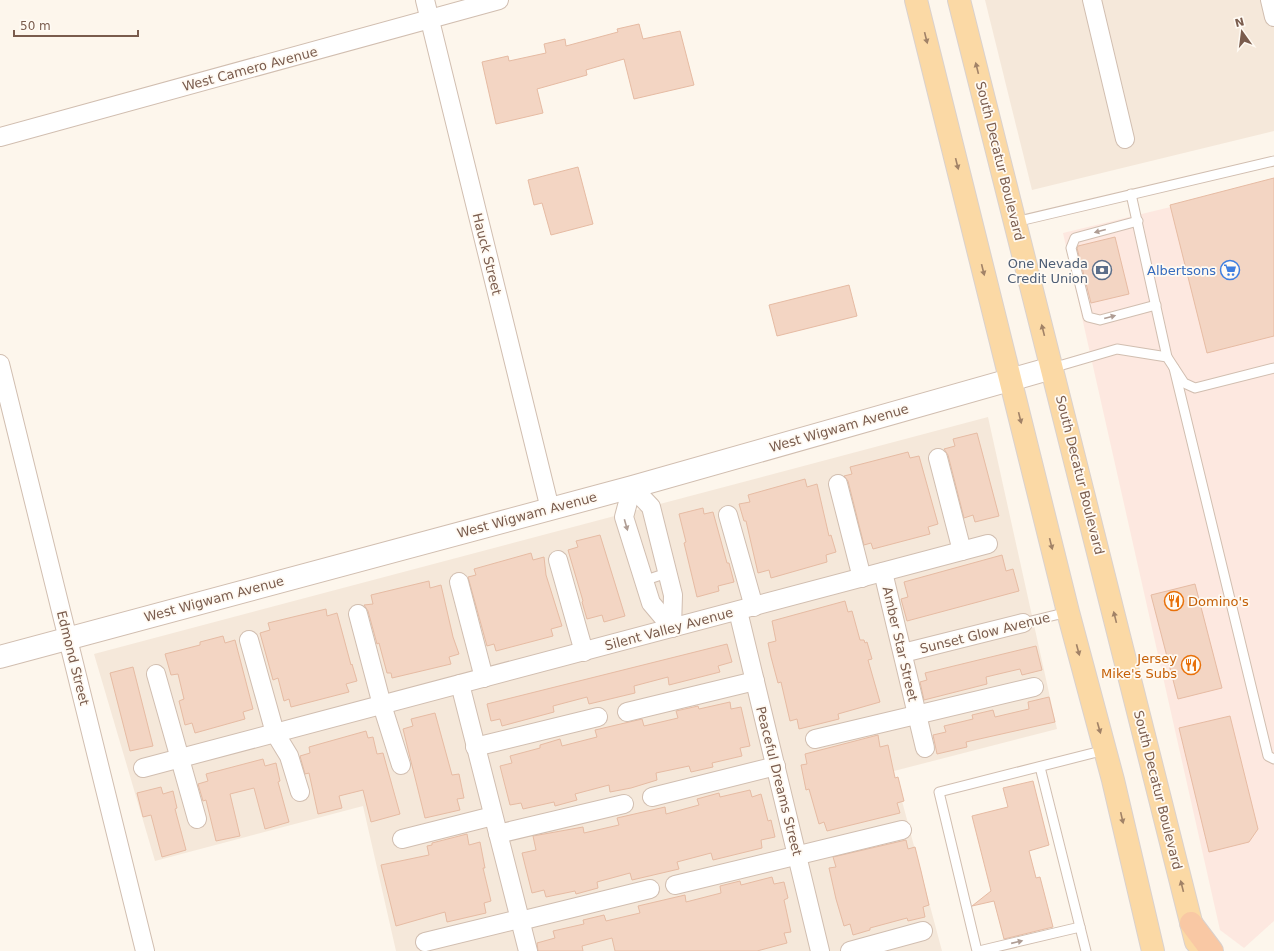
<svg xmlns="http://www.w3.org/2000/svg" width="1274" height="951" font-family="'DejaVu Sans',sans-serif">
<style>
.residential{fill:#f5e8da}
.commercial{fill:#fde8e0}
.building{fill:#f3d5c3;stroke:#e6bba3}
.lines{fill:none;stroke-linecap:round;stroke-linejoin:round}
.service-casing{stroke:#d1beb0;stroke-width:11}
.minor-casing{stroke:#d1beb0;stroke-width:20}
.tertiary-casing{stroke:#d1beb0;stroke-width:24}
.primary-casing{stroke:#dad1cd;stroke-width:24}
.trunk-casing{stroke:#dad1cd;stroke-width:24}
.service{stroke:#fff;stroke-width:9}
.minor{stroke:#fff;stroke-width:18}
.tertiary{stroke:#fff;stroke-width:22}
.primary{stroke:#fbd9a5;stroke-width:22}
.trunk{stroke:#f9c8a4;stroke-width:22}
.oneway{fill:#a18267}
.oneway2{fill:#af9d94}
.labels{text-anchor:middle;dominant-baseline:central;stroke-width:3.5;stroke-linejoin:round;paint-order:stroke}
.street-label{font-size:13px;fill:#7a5c4d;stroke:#fffaf3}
.service-label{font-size:13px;fill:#4e5e75;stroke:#fffaf3;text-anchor:end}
.shop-label{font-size:13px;fill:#366cbe;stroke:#fffaf3;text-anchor:end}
.food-label{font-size:13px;fill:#c56008;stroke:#fffaf3;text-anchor:start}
</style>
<rect width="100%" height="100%" fill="#fdf6ec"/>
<g class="residential">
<polygon points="985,0 1274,0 1274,131 1032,190"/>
<polygon points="988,417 1057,729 894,771 942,951 396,951 363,806 155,861 94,654"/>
</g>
<polygon class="commercial" points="1274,182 1274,921 1244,948 1220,930 1063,233"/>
<g class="building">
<polygon points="639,24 643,39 680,31 694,85 634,99 624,59 586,70 587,75 537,89 543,113 496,124 482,62 508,56 509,61 546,53 544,44 565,39 566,46 618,32 617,29"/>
<polygon points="578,167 593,224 551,235 542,203 534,205 528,180"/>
<polygon points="1274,178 1274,336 1207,353 1170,205"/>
<polygon points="1115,237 1129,294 1091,303 1077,248 1078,246"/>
<polygon points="849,285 857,316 777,336 769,305"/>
<polygon points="977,433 999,516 975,522 973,515 964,518 948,455 944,449 955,446 953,439"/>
<polygon points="908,452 910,458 919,456 938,524 928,527 930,534 873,549 871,543 864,545 848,481 844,476 852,474 850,467"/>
<polygon points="805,479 807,487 817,484 829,536 831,535 836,552 826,555 827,562 771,578 769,570 758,573 746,521 744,521 739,504 750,502 748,495"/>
<polygon points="703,508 704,514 713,512 727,563 729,563 734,582 718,586 719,591 697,597 684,543 686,542 679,514"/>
<polygon points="600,535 625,616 604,622 602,615 587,619 582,602 583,601 568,550 578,547 576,541"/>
<polygon points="531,553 533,560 544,557 546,575 562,626 551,629 553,636 496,651 494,644 487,646 468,577 476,575 474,569"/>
<polygon points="1002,555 1006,571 1013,569 1019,591 907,621 901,599 908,597 904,582"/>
<polygon points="429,581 430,588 441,585 453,637 459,654 449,657 451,664 392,678 391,673 387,673 379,643 377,644 368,611 364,605 373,604 371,595"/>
<polygon points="1195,584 1222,688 1178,699 1151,595"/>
<polygon points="845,601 848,612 852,611 860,640 864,640 865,643 867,642 872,659 868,660 880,702 838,714 839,719 799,729 797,719 790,721 781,682 778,683 771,657 768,643 776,641 772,621"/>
<polygon points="326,609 327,616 337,613 351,665 352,664 357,681 346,684 349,692 291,707 289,699 284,701 278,678 273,680 260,633 270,630 268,623"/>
<polygon points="223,636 225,643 235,640 253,709 243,712 245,719 195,733 192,723 185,725 179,701 184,699 178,674 171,675 165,654 200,645 200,642"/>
<polygon points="727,644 732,662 718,666 720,672 669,685 668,677 634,686 635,693 589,704 587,697 553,706 554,712 502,726 500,719 491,721 487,704"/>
<polygon points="1036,646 1042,670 1022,675 1020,669 1007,672 986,677 987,684 924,700 920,682 927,680 925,673"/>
<polygon points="133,667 153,746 130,751 110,673"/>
<polygon points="1049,697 1055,722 966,742 967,747 937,754 933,735 946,732 944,726 973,719 972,715 993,710 995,717 1029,709 1028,702"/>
<polygon points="730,702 731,709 741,707 750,746 740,748 742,756 712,763 713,767 691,772 689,766 656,773 657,780 631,788 610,792 609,785 575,794 577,800 555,806 554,802 523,809 521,803 510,805 500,766 512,763 510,756 540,748 540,745 560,739 562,746 597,737 595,730 642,719 644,726 678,718 676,711 698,706 699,709"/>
<polygon points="435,713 452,775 459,774 464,798 457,799 460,810 425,818 403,729 413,726 411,719"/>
<polygon points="1230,716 1258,829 1249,842 1209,852 1179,728"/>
<polygon points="366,731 368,738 373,737 377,754 383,753 400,814 371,822 363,790 339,796 342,808 318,814 309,773 305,774 300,756 310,753 309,747"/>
<polygon points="878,735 880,747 888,745 895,778 898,777 904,801 897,803 900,813 827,831 824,822 819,824 809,789 806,790 801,765 807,764 805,754"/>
<polygon points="263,759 265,766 276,763 280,781 278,782 289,822 265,829 254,788 230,794 240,836 216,841 206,800 203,801 198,784 208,781 206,774"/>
<polygon points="1033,781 1049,845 1029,851 1036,878 1040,877 1053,927 1004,939 994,901 972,906 991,891 972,816 1008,807 1003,788"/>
<polygon points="161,787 163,794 173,791 177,808 175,809 186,850 162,857 151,815 143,817 137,793"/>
<polygon points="750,790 752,797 761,794 768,821 771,820 775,837 761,840 762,848 713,860 711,853 677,862 679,869 632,880 630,873 597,882 598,888 576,894 575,891 546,897 544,890 532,893 522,853 536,850 533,836 583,827 584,833 619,825 617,818 665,807 666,814 699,805 697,799 719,793 720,797"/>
<polygon points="467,834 469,845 480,842 485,868 483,868 491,901 484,903 486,913 447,922 445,912 396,926 381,865 429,855 427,846 432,845 432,843"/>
<polygon points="906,840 908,849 915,847 921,871 929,905 923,907 925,917 908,921 907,918 870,928 870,930 853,935 850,924 844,926 836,899 829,868 836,867 833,857"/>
<polygon points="772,877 774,884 784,882 788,898 784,900 791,932 784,933 787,943 757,951 615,951 612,938 582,946 583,951 538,951 537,943 555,938 553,931 584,924 583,920 604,915 606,921 640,913 638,906 685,895 686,902 721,893 720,886 740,881 741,885"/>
</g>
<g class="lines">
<g class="service-casing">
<g id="service">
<polyline points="1131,194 1167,357"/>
<polyline points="1138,221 1075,238 1071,248 1088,317 1100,320 1156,305"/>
<polyline points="1015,222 1274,161"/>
<polyline points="1052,368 1117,349 1167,357 1184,383 1195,388 1274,368"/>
<polyline points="1174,368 1268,756 1274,759"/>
<polyline points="643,581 667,573"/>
<polyline points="1023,623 1068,612"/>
<polyline points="1040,767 1086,951"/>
<polyline points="977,951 939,792 1105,750"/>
<polyline points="979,951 1080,927"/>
</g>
</g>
<g class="minor-casing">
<g id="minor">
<polyline points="425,0 550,509"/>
<polyline points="1092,0 1125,139"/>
<polyline points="1270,0 1274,17"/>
<polyline points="0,137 499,0"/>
<polyline points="0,364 145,951"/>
<polyline points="938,458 962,551"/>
<polyline points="838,484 862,578"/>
<polyline points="632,487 624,517 651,603 672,628"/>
<polyline points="632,487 651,507 673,595 672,628"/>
<polyline points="728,515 754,607"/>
<polyline points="558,560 584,652"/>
<polyline points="883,572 925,748"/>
<polyline points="459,582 484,678"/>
<polyline points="738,611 820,951"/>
<polyline points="358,614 382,705 401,765"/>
<polyline points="249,640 275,733 289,756 300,792"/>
<polyline points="903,653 1023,623"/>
<polyline points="156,674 197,819"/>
<polyline points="460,684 528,951"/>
<polyline points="627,712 755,681"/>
<polyline points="815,739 1034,687"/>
<polyline points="475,747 598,717"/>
<polyline points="143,768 988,544"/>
<polyline points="652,797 776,766"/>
<polyline points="498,834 624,804"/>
<polyline points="402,839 493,816"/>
<polyline points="675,885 902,830"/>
<polyline points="520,921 650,889"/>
<polyline points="425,942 519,919"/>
<polyline points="850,951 923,931"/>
</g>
</g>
<g class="tertiary-casing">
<polyline id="tertiary" points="0,657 632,487 1052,368"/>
</g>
<g class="primary-casing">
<g id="primary">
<polyline points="916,0 1068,612 1113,780 1153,951"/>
<polyline points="959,0 1196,942"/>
</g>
</g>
<g class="trunk-casing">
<polyline id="trunk" points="1191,923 1212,951"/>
</g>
<use href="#service" class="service"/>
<use href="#minor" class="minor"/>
<use href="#tertiary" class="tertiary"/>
<use href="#primary" class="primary"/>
<use href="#trunk" class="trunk"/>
</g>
<defs><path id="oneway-solid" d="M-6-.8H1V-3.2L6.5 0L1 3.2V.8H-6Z"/></defs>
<g class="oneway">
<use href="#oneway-solid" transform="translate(926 38) rotate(76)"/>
<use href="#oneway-solid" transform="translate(977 68) rotate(-104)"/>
<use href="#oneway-solid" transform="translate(957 164) rotate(76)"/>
<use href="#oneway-solid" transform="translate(983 270) rotate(76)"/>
<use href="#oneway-solid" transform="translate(1043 330) rotate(-104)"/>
<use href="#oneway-solid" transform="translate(1020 418) rotate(76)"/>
<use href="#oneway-solid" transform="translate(1051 544) rotate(76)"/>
<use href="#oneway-solid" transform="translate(1115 617) rotate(-104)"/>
<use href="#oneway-solid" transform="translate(1078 650) rotate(75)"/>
<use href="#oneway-solid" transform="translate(1099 728) rotate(74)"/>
<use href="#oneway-solid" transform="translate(1122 818) rotate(77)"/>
<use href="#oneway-solid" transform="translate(1182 886) rotate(-104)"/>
</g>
<g class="oneway2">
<use href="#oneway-solid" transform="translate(1100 231) rotate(165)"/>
<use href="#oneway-solid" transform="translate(1110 317) rotate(-15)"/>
<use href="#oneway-solid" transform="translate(626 525) rotate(74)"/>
<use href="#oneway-solid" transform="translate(1017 942) rotate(-13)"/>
</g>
<defs>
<g id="bank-ring" transform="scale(1)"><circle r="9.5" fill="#fffaf3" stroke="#5c6f8a" stroke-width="1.5"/><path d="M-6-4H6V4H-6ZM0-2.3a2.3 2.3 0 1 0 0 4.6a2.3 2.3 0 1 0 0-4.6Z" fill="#5c6f8a"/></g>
<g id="supermarket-ring" transform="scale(1)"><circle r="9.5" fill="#fffaf3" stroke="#3f7fe0" stroke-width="1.5"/><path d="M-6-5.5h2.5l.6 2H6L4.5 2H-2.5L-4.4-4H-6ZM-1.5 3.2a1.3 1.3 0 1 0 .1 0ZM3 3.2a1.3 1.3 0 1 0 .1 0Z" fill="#3f7fe0"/></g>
<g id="restaurant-ring" transform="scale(1)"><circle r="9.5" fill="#fffaf3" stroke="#e8710a" stroke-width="1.5"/><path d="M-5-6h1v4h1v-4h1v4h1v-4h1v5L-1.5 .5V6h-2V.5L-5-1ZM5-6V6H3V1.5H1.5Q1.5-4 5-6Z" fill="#e8710a"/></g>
</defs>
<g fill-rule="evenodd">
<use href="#bank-ring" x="1102" y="270"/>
<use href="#supermarket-ring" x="1230" y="270"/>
<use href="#restaurant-ring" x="1174" y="601"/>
<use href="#restaurant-ring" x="1191" y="665"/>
</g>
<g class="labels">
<g class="street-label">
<text transform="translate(250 69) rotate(-15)">West Camero Avenue</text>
<text transform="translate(1000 161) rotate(76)">South Decatur Boulevard</text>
<text transform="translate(487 254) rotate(76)">Hauck Street</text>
<text transform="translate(839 428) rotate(-16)">West Wigwam Avenue</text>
<text transform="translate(1080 475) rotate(76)">South Decatur Boulevard</text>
<text transform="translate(527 515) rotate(-15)">West Wigwam Avenue</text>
<text transform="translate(214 599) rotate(-15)">West Wigwam Avenue</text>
<text transform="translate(669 629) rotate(-15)">Silent Valley Avenue</text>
<text transform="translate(985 633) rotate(-14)">Sunset Glow Avenue</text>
<text transform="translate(900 644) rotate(77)">Amber Star Street</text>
<text transform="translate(73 658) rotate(76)">Edmond Street</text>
<text transform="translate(779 781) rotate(76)">Peaceful Dreams Street</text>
<text transform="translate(1158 790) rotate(76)">South Decatur Boulevard</text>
</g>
<g class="service-label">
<text x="1088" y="263">One Nevada<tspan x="1088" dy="15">Credit Union</tspan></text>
</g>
<g class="shop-label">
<text x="1216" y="270">Albertsons</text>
</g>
<g class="food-label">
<text x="1188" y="601">Domino's</text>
<text x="1177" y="658" text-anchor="end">Jersey<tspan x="1177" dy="15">Mike's Subs</tspan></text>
</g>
</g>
<g transform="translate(1242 32) rotate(346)" stroke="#fffaf3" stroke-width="3" paint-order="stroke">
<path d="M0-3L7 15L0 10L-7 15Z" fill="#7a5c4d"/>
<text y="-6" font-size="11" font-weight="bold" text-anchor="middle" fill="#7a5c4d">N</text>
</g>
<path d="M14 30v6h124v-6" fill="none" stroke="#7a5c4d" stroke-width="2"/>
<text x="20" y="30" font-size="12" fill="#7a5c4d" stroke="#fffaf3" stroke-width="3" paint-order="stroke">50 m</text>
</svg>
